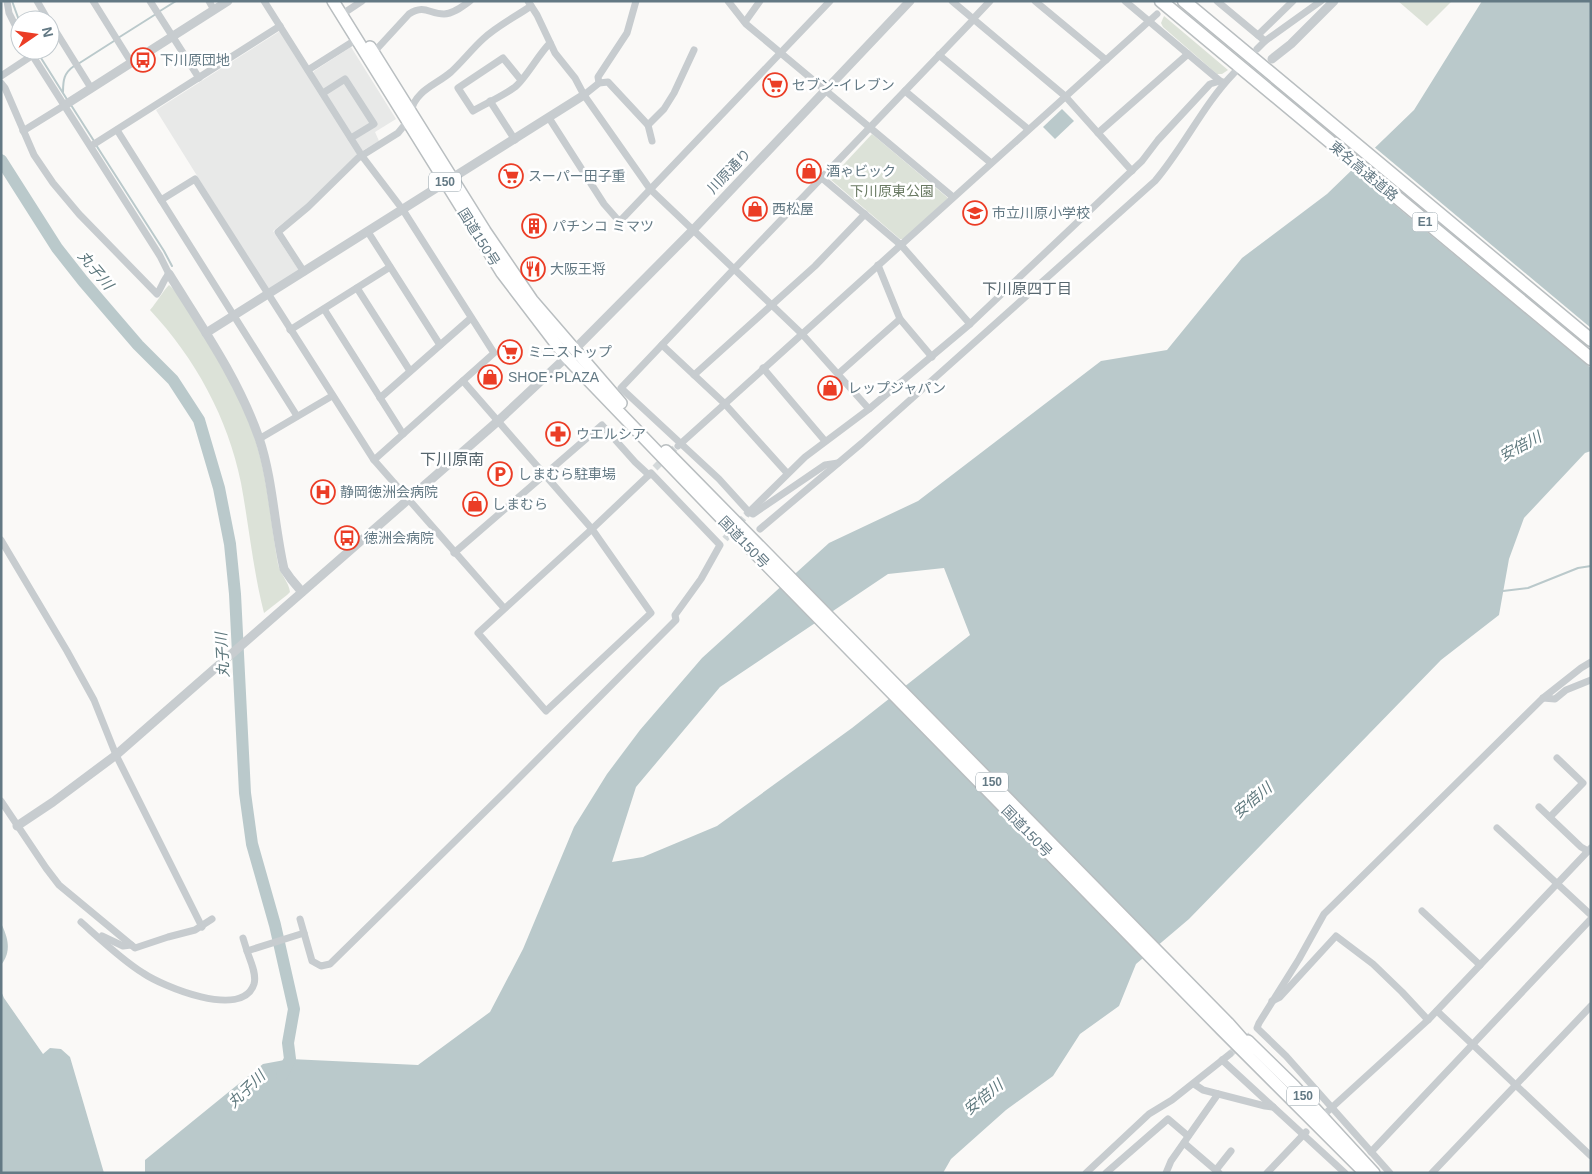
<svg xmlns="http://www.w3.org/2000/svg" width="1592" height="1174" font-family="Arial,'Noto Sans JP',sans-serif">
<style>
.built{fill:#e8e9e8}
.green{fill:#dce2d8}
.water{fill:#bac9cb;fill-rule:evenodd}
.pier{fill:#faf9f7}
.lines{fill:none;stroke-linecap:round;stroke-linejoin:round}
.stream{stroke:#bac9cb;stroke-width:2}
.river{stroke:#bac9cb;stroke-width:12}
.minor-tunnel{stroke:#d4d9da;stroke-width:7;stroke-dasharray:7 3.5;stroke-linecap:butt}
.trunk-casing{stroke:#b9bec0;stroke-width:14}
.motorway-casing{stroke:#b9bec0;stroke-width:15}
.minor{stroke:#c7cccf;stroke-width:7}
.tertiary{stroke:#c7cccf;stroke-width:9}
.trunk{stroke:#fff;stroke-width:11}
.motorway{stroke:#fff;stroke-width:12}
.labels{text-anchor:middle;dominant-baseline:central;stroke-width:5;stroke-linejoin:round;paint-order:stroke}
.shield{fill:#fff;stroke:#92a1a9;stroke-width:1}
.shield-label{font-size:12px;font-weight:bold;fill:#637984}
.poi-label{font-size:14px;fill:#637984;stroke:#fff;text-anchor:start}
.street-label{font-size:14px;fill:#637984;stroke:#fff}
.park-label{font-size:14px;fill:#6a7a63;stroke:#fff}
.water-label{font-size:15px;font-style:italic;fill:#5e787d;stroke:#fff}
.neighbourhood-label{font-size:15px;fill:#56666e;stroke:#fff}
.quarter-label{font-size:16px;fill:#56666e;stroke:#fff}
</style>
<rect width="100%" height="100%" fill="#faf9f7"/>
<g class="built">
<polygon points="280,31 358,154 302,208 273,231 300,272 269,291 156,110"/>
<polygon points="351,47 396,119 375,132 379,141 362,151 313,73 314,71"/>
</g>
<g class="green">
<polygon points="1398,1 1452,1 1427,26"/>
<polygon points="1164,16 1228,70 1222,74 1217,74 1163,27 1161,23"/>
<polygon points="872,134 948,198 904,239 900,239 830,179"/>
<path d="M169,285C182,296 192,317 201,332C221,364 240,397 253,433C268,476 270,520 278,564C280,574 289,582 290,592L287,595L264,613C253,570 249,526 241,483C228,418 195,358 150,310C157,302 163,291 169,285Z"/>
</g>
<g class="water">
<path d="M1482,1H1591V451L1585,453L1524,518L1509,559L1499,615L1441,660L1189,919L1136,964L1119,1006L1080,1034L1053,1076L1006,1110L951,1159L943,1173H145V1160L263,1064L290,1059L418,1065L490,1012L523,949L574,827L607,774L640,730L702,658L829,543L918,501L1101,361L1167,350L1242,258L1327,194L1414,110ZM944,568L970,635L852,728L717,826L643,857L612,862L636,787L720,687L888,574Z"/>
<polygon points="1062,109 1074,121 1055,139 1043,127"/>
<path d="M1,923C8,938 12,951 1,965Z"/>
<polygon points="1,991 4,998 43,1054 50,1048 61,1049 70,1057 104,1173 1,1173"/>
</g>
<polygon class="pier" points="1373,146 1591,328 1591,368 1350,168"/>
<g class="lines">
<g class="stream">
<polyline points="12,1 20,23"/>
<polyline points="160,11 176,1"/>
<polyline points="118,38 156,14"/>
<polyline points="36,50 68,101"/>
<polyline points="78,64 114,41"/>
<path d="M63,92C63,80 64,73 74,66"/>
<polyline points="71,105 94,141"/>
<polyline points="96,145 164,251 172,266"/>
<polyline points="1503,591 1528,588 1578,568 1591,566"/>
</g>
<polyline class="river" points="1,160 57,248 83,281 138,345 173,380 199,420 219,488 230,544 235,594 245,793 252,844 275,925 294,1009 288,1043 290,1059 282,1075"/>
<g class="minor-tunnel">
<polyline points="655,468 676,447"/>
<polyline points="725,539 747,514"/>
<polyline points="1230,1054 1253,1033"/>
</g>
<g class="trunk-casing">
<g id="trunk">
<polyline points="333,1 502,273 566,357 749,547 1221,1029 1365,1173"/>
<polyline points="370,47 485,231 532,300 621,403"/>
<polyline points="666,451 1228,1023 1251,1049"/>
<polyline points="1248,1041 1294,1086 1374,1173"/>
</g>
</g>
<g class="motorway-casing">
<g id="motorway">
<polyline points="1161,1 1591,359"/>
<polyline points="1184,1 1591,340"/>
</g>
</g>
<g class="minor">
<polyline points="7,1 9,13 20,35"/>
<polyline points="37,1 48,20"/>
<polyline points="93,1 131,62"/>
<polyline points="150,1 199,78"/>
<polyline points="209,1 214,10"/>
<polyline points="264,1 362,156 403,210 494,353 374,460"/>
<polyline points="528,1 537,15 555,53 575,78 584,95 650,189 734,269 621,388 719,479 749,512 753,514 825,465 838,463"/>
<polyline points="728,1 746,24 953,197"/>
<polyline points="952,1 1065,96 1132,171"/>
<polyline points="1035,1 1106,60"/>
<polyline points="1125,1 1220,81 1223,82"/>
<polyline points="1217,1 1265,41"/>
<polyline points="347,11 362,1"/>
<polyline points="973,19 990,1"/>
<polyline points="50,22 91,88"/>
<polyline points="745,22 760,1"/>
<polyline points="1258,35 1293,1"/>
<polyline points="1257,49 1265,41 1321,1"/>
<path d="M374,52L409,14C425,4 429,14 444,14C453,14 463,6 470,1"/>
<polyline points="939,55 1028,129"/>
<polyline points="308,70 357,39"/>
<polyline points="1,76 33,55"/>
<path d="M521,80L503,58L458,88L473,111C487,103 503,96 515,87C526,78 538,55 550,43"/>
<path d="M1,83L5,88L34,155L53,183L79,214L157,294C162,287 163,280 169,274L160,256L29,50"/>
<polyline points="599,83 598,77 627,33 636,1"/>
<polyline points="905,91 991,163"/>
<polyline points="323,93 345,79 374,124 351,138"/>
<polyline points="584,95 599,83 608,82 648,125 652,141"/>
<polyline points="490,101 515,140"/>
<path d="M411,111C416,90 436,85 451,72C462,62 472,49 483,39C497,26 515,17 531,6"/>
<polyline points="549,118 604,204 618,220 622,219 830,1"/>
<polyline points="648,125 664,109 674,93 694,50"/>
<polyline points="117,130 297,416"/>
<polyline points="23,131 65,105"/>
<polyline points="1098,133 1188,54"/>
<polyline points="91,146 280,26"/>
<polyline points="822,178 901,245 970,324"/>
<polyline points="161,200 195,179 374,460 504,608"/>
<polyline points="368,232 440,345"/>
<polyline points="878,265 900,319 932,357"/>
<polyline points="304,272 278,232 308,207 358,158 398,133 407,122"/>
<polyline points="357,288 410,371"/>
<polyline points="324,309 403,434"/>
<polyline points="290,330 390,267"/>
<polyline points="662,345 724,403 787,473"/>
<polyline points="763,368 825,441"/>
<polyline points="838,374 900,319"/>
<polyline points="694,375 815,266 865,214"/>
<polyline points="380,398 471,318"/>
<polyline points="869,409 802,334 734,269 974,19"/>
<polyline points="259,439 332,396"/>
<polyline points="678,446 1157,14"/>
<polyline points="748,513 805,457 869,409 970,324 1142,161 1158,140 1210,84 1220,81"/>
<path d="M760,529L862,443L1155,181C1184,147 1203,105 1234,73"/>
<polyline points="1,540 67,651 94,700 116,755 202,927"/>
<polyline points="454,553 602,425 635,462 649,475"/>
<polyline points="1543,698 1555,699 1566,690 1591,680"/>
<polyline points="1,801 46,868 59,885 135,948 168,937 195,930 212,919"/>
<polyline points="1539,807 1581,847 1588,851"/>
<polyline points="1550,817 1583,783 1557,758"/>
<polyline points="1497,828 1591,915"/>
<polyline points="1422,911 1480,965"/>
<polyline points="300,919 312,961 321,966 330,964 507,790 676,620 675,615 701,579 720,545 651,473 592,529 478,633 546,711 651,613 592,529 463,381"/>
<path d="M81,922C100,939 122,960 143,973C162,986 242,1020 254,984C257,974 250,960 247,951L304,933"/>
<polyline points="102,936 123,946 131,945"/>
<polyline points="243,938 247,951"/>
<polyline points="1272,1001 1280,997 1336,936 1373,964 1402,992 1428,1020"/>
<polyline points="1437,1011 1591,1156"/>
<polyline points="1222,1060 1345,1173"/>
<polyline points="1194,1084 1203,1090 1265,1106 1273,1107"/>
<polyline points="1328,1111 1428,1020 1591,848"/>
<polyline points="1184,1143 1219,1173"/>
<polyline points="1371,1152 1591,919"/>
<polyline points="1216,1170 1231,1151"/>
<polyline points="1086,1173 1149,1114 1172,1100 1230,1054"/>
<polyline points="1106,1173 1168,1119 1188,1136"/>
<polyline points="1166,1173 1171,1161 1218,1094"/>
<polyline points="1267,1173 1306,1132"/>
<polyline points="1390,1173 1286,1056 1257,1028 1259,1023 1299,959 1324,914 1543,698 1581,668 1591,662"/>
<polyline points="1432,1173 1591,1006"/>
</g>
<g class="tertiary">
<polyline points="1272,59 1291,44 1334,1"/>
<polyline points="65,105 228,1"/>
<path d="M169,274C202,327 238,378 259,438C273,480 274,525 284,569L291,579L302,592"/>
<polyline points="206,333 584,95"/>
<polyline points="17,826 53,802 116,755 498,421 574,350 693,230 910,1"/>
</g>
<use href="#trunk" class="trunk"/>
<use href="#motorway" class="motorway"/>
</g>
<defs>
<g id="bus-ring" transform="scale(1.25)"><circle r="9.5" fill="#fff" stroke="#eb3d26" stroke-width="1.5"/><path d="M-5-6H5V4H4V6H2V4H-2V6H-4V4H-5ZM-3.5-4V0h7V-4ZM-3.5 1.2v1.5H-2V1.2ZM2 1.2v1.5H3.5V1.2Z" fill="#eb3d26"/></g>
<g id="supermarket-ring" transform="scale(1.25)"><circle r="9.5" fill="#fff" stroke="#eb3d26" stroke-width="1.5"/><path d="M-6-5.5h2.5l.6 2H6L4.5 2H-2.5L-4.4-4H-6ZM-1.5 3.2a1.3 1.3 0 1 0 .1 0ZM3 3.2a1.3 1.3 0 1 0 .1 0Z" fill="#eb3d26"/></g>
<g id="shop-ring" transform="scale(1.25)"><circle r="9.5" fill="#fff" stroke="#eb3d26" stroke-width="1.5"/><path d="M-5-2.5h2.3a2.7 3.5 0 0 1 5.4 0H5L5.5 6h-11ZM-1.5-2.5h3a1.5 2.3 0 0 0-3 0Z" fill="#eb3d26"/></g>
<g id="school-ring" transform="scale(1.25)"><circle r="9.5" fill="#fff" stroke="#eb3d26" stroke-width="1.5"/><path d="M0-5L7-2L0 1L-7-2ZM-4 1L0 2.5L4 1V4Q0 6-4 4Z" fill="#eb3d26"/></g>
<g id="building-ring" transform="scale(1.25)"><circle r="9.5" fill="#fff" stroke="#eb3d26" stroke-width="1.5"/><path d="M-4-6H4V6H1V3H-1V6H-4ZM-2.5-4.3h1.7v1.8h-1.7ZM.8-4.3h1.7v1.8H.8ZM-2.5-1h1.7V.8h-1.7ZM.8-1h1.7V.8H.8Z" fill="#eb3d26"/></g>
<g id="restaurant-ring" transform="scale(1.25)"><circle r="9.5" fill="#fff" stroke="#eb3d26" stroke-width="1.5"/><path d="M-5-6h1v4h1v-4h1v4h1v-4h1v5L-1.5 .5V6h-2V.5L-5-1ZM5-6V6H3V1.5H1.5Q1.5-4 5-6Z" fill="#eb3d26"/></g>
<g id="pharmacy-ring" transform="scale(1.25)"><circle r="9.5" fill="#fff" stroke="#eb3d26" stroke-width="1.5"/><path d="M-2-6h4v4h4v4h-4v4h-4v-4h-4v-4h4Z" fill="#eb3d26"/></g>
<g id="parking-ring" transform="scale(1.25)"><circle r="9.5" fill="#fff" stroke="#eb3d26" stroke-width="1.5"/><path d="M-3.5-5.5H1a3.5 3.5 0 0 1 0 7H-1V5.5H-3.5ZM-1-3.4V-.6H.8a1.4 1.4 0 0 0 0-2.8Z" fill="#eb3d26"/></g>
<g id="hospital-ring" transform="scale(1.25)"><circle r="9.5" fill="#fff" stroke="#eb3d26" stroke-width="1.5"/><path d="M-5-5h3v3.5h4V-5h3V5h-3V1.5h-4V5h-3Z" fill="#eb3d26"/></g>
</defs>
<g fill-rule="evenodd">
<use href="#bus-ring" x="143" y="60"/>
<use href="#supermarket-ring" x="775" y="85"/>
<use href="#shop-ring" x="809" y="171"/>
<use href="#supermarket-ring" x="511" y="176"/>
<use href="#shop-ring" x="755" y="209"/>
<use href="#school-ring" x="975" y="213"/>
<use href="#building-ring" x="534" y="226"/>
<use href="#restaurant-ring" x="533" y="269"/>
<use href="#supermarket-ring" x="510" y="352"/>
<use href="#shop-ring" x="490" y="377"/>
<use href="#shop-ring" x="830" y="388"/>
<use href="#pharmacy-ring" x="558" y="434"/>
<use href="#parking-ring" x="500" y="474"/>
<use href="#hospital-ring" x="323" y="492"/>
<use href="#shop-ring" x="475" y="504"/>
<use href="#bus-ring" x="347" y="538"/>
</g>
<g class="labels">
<g class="shield">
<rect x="429" y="172.5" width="32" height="19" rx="4"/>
<rect x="1412.5" y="212.5" width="25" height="19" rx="4"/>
<rect x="976" y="772.5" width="32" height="19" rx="4"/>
<rect x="1287" y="1086.5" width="32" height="19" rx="4"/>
</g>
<g class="shield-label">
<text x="445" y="182">150</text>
<text x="1425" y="222">E1</text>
<text x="992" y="782">150</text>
<text x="1303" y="1096">150</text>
</g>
<g class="poi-label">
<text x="160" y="60">下川原団地</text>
<text x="792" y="85">セブン-イレブン</text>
<text x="826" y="171">酒ゃビック</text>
<text x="528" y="176">スーパー田子重</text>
<text x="772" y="209">西松屋</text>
<text x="992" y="213">市立川原小学校</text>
<text x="552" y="226">パチンコ ミマツ</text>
<text x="550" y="269">大阪王将</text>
<text x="528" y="352">ミニストップ</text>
<text x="508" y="377">SHOE･PLAZA</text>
<text x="848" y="388">レップジャパン</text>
<text x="576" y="434">ウエルシア</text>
<text x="518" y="474">しまむら駐車場</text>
<text x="340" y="492">静岡徳洲会病院</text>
<text x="492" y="504">しまむら</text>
<text x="364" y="538">徳洲会病院</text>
</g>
<g class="street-label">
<text transform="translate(729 171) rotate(-46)">川原通り</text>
<text transform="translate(1364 171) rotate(40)">東名高速道路</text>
<text transform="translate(479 237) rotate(58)">国道150号</text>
<text transform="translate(744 542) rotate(46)">国道150号</text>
<text transform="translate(1027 831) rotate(46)">国道150号</text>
</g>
<g class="park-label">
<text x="892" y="191">下川原東公園</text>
</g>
<g class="water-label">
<text transform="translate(96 270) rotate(50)">丸子川</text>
<text transform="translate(1520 446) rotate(-28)">安倍川</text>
<text transform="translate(222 655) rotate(-93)">丸子川</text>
<text transform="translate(1252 800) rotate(-40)">安倍川</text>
<text transform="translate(246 1089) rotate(-44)">丸子川</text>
<text transform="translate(983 1097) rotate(-39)">安倍川</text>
</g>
<g class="neighbourhood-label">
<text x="1027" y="288">下川原四丁目</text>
</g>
<g class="quarter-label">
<text x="452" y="459">下川原南</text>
</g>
</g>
<rect width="1592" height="1174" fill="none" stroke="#637984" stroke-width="5"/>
<g transform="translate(35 35) rotate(77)"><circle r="24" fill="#ffffff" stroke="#c1c9ce"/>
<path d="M0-4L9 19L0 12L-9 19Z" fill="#eb3d26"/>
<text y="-8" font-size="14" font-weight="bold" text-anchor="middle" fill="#637984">N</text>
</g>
</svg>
